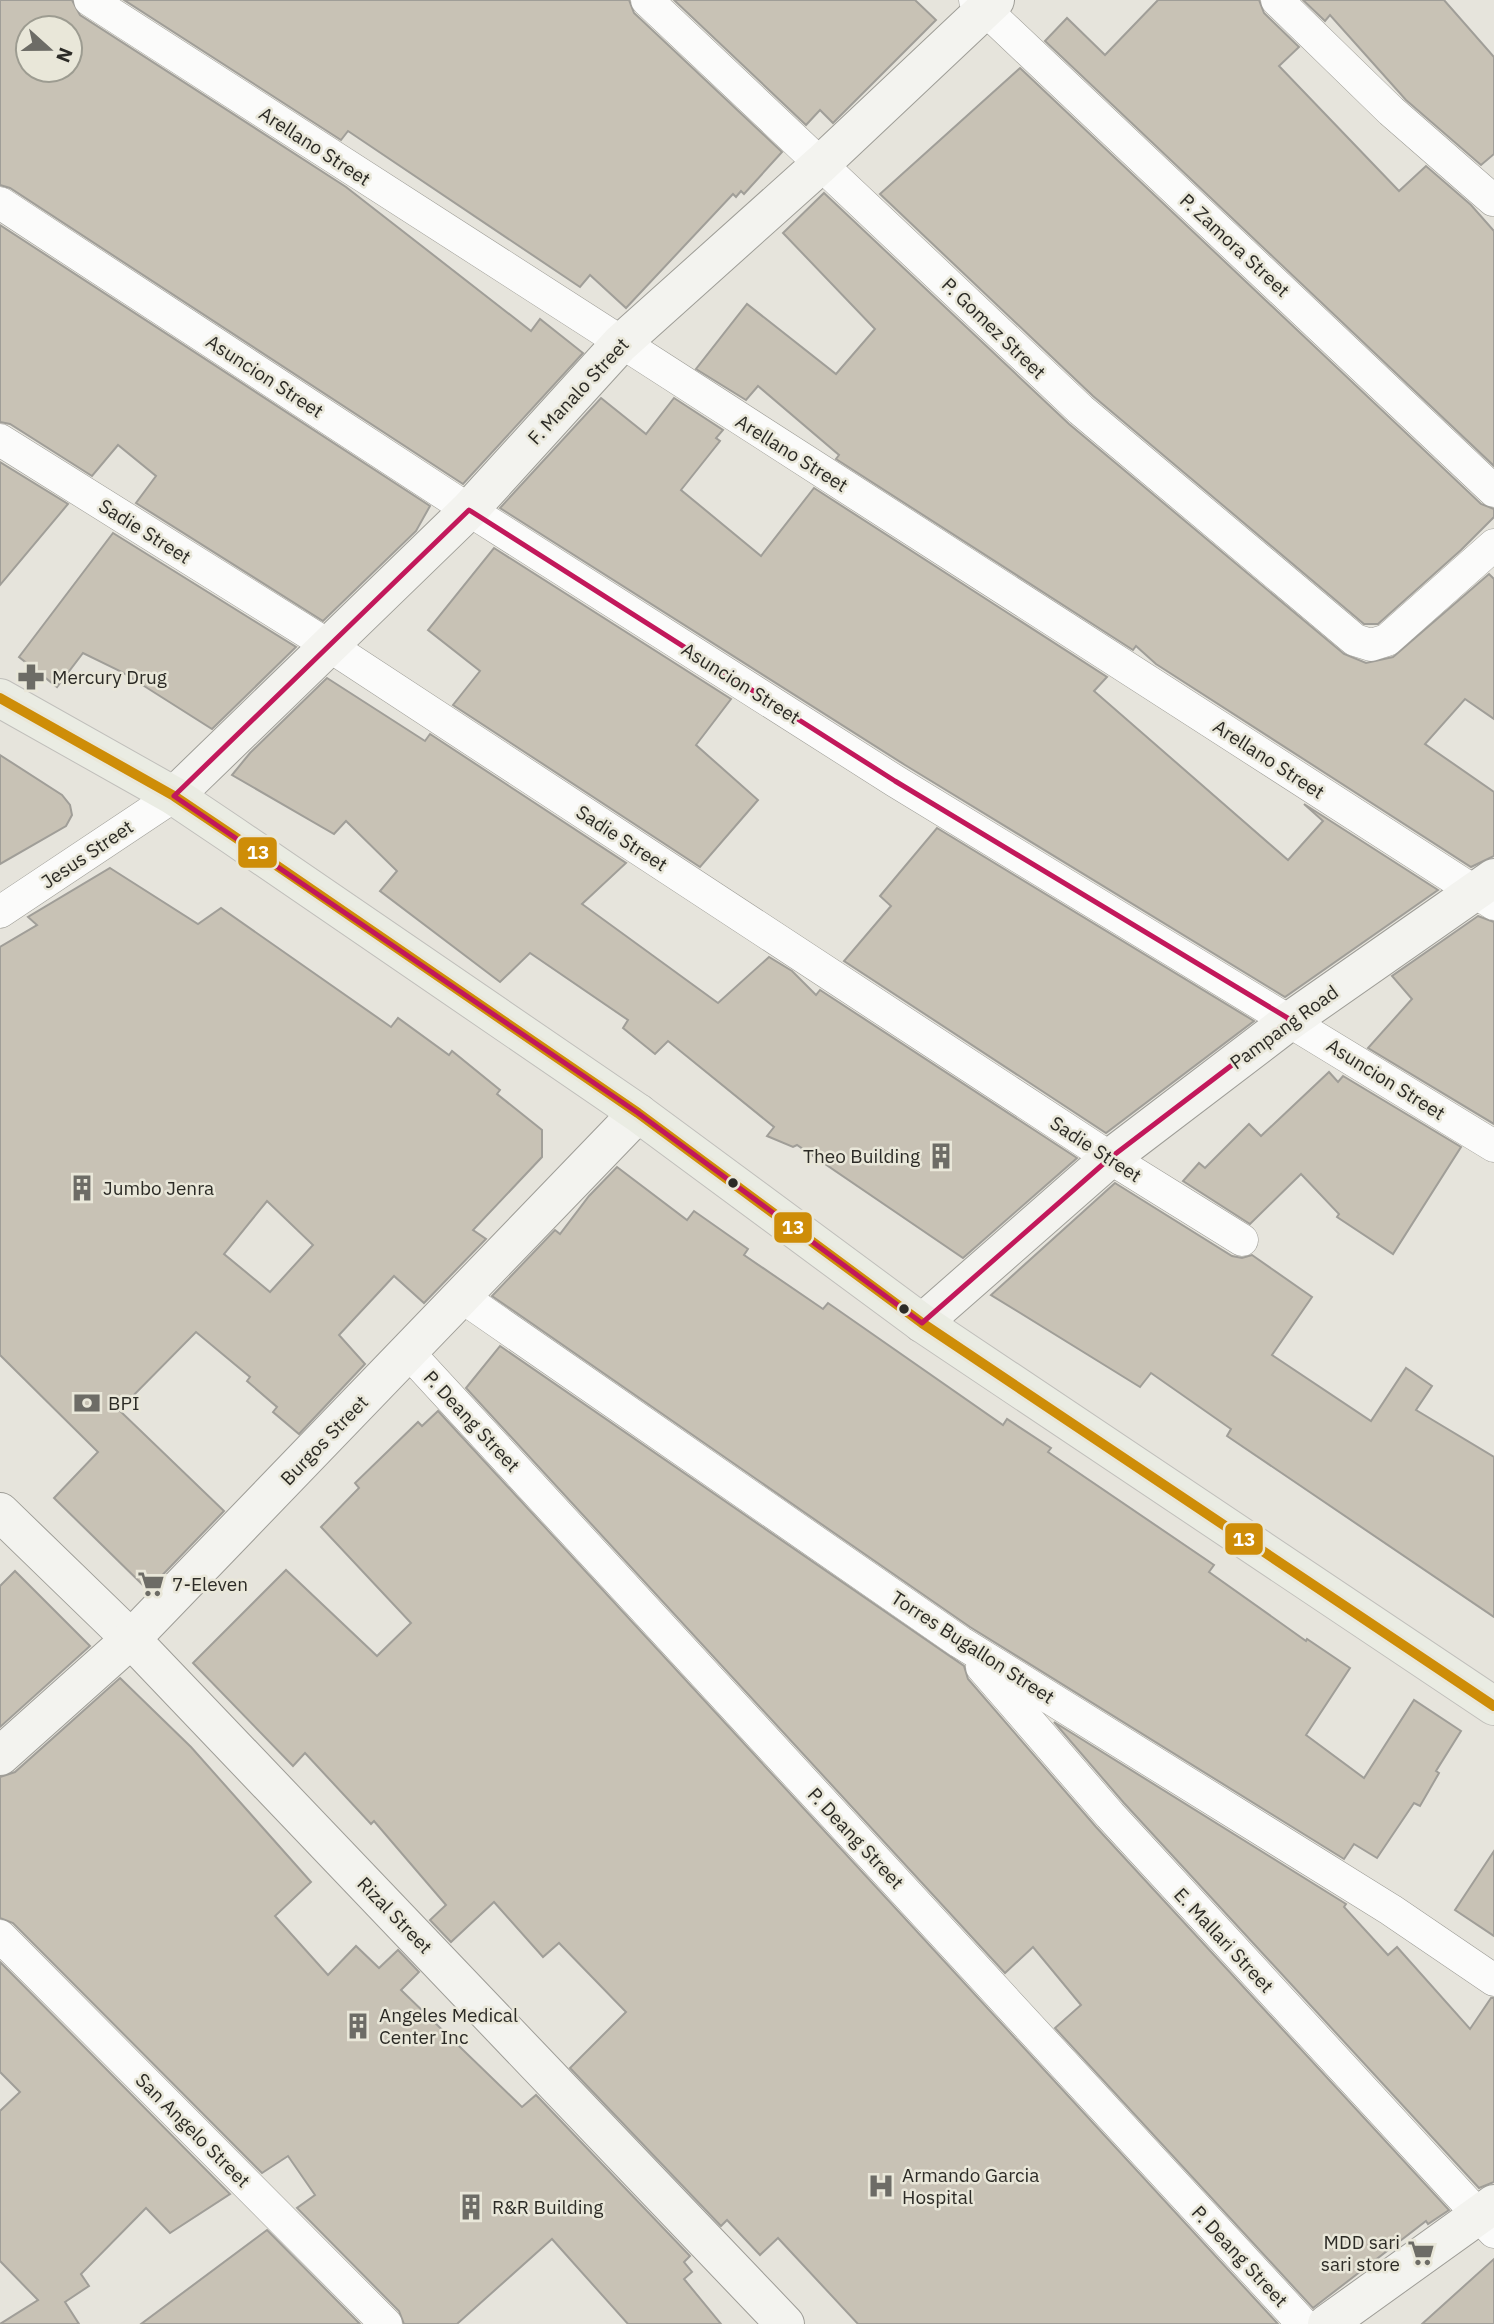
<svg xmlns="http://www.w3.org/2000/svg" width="1494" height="2324" font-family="'IBM Plex Sans',sans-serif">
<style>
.building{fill:#c8c2b5;stroke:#a09e98;stroke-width:2;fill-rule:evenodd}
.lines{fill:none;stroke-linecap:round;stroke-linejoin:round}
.street-casing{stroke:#9e9d97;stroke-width:33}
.secondary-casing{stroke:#9e9d97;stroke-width:40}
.primary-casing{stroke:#c0bfbb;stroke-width:40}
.street{stroke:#fbfbfa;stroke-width:32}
.secondary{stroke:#f3f3ef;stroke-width:38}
.primary{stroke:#eaece3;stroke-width:38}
.bus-1-casing{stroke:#e9e7d9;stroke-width:16}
.bus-1{stroke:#ce8d08;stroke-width:10}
.marked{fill:none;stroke:#c2185b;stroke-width:5;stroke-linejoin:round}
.bus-dot{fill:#2c2b26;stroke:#e9e7d9;stroke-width:2.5}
.labels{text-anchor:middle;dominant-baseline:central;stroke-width:5;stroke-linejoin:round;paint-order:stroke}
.street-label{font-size:19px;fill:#2c2b26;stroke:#e9e7d9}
.poi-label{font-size:19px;fill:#2c2b26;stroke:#e9e7d9;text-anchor:start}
.line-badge{stroke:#e9e7d9;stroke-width:2.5}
.badge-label{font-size:19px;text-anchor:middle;font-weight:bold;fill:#fff}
</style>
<rect width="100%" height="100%" fill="#e6e4dc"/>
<g class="building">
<path d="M0,0H72L80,15L346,187L531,331L540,319L583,353L463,484L10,188L0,185ZM28,28H70V70H28Z"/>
<polygon points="124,0 629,0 634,13 782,152 744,194 741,191 736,197 733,194 626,308 590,275 580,287 348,131 341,140"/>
<polygon points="674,0 915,0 936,20 833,123 820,110 806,125"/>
<polygon points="1158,0 1259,0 1264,13 1299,47 1279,66 1399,191 1426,166 1471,205 1494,231 1494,466 1045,41 1067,18 1105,55"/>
<polygon points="1303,0 1444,0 1494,57 1494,154 1481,165 1406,100 1330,15 1325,21"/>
<polygon points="1020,68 1481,504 1494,509 1494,517 1461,550 1378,624 1364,624 1093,396 880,194"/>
<polygon points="824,193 1069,424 1344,654 1366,663 1393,657 1489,574 1494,579 1494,719 1465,699 1425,744 1494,792 1494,856 1471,867 1156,664 1136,646 1133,650 836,459 839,455 758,386 746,400 696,369 747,304 836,374 875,329 783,233"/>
<polygon points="0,225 430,506 416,531 323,621 136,503 156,476 118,445 92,476 10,424 0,422"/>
<polygon points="601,398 646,434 674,398 723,430 716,438 720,441 681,490 761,556 814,488 1107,677 1094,691 1288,860 1323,821 1304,804 1438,890 1285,997 905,765 500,508"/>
<polygon points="0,462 68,504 0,585"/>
<polygon points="113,533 296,647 212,729 122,672 83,653 57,687 19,657"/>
<polygon points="494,548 731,699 696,745 758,800 700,867 453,705 480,671 428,630"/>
<polygon points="327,678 425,741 430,734 626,863 582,904 718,1003 769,957 792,971 816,995 820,990 1077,1158 963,1258 797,1145 793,1147 767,1136 774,1127 668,1041 655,1054 623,1028 628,1020 530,953 500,982 380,891 397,871 346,821 334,834 232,775 250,753"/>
<polygon points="0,755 62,795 70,805 72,815 66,826 0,864"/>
<polygon points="937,828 1254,1021 1106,1133 844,961 891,906 880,896"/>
<path d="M110,868L198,924L221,908L391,1027L398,1018L449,1055L452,1051L500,1090L497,1094L542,1130V1157L473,1230L486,1239L424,1303L394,1276L339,1335L365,1364L299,1434L273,1412L277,1407L247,1381L250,1377L196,1332L119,1410L224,1511L148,1590L54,1498L98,1452L0,1355V947L37,925L28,917ZM267,1201L313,1245L270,1292L224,1254Z"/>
<polygon points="1478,916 1494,922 1494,1124 1368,1048 1412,999 1392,976"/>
<polygon points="1329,1072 1338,1082 1343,1076 1461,1147 1393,1254 1337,1217 1339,1214 1301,1174 1250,1224 1183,1181 1199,1163 1205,1168 1249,1124 1261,1136"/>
<polygon points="617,1167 687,1220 694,1211 748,1249 744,1255 823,1309 828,1303 1003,1425 1007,1419 1051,1448 1048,1452 1214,1565 1209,1572 1306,1641 1307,1639 1350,1668 1306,1735 1364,1778 1414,1700 1461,1731 1436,1771 1439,1773 1420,1806 1414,1803 1377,1858 1354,1844 1344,1859 970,1627 492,1296 555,1230 560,1234 589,1196"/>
<polygon points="1115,1183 1232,1256 1242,1258 1252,1255 1312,1297 1272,1355 1371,1421 1406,1368 1432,1386 1416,1410 1494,1457 1494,1617 1227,1436 1231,1429 1151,1373 1140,1387 991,1295"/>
<polygon points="500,1346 964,1666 968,1679 1096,1827 1449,2210 1428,2224 1426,2221 1313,2308 1055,2028 1081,2005 1033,1947 1005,1973 466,1388"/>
<polygon points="438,1411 1278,2324 858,2324 778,2238 760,2255 727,2220 721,2226 570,2068 626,2012 559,1943 543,1957 494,1902 451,1942 430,1920 446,1905 374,1821 371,1824 305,1753 293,1766 193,1663 286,1570 377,1656 411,1623 321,1527 359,1488 355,1483 418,1422 422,1426"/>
<polygon points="15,1571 90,1646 0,1727 0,1586"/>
<polygon points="120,1678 191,1747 311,1882 275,1916 328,1975 356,1946 379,1968 398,1950 419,1972 401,1990 522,2107 536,2095 690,2256 684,2262 692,2272 684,2279 721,2324 628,2324 552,2239 457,2324 404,2324 399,2311 297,2208 315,2195 288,2156 262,2173 13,1923 0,1918 0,1777 15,1772"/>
<polygon points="1054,1722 1346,1904 1344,1907 1388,1955 1397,1947 1470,2029 1491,1998 1494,1998 1494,2182 1479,2188 1124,1803"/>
<polygon points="1494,1851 1494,1936 1455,1910"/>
<polygon points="0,1962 230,2194 170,2233 146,2208 81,2274 89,2286 65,2302 79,2324 0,2324 38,2300 0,2261 0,2111 20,2092 0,2072"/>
<polygon points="267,2230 360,2324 141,2324"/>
<polygon points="1494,2259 1494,2324 1422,2324"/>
</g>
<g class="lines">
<g class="street-casing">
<g id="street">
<polyline points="90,0 1494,904"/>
<polyline points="647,0 1081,410 1355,640 1371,645 1387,640 1494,545"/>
<polyline points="975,0 1494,491"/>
<polyline points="1277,0 1391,111 1493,200"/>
<polyline points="0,203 469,510 895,781 1494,1146"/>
<polyline points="0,440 331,647 1110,1158 1242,1240"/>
<polyline points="0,912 174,796"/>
<polyline points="462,1297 960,1642 1391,1910 1494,1980"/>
<polyline points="409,1353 1303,2324"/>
<polyline points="982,1667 1110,1815 1494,2232"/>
<polyline points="0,1936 386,2324"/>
</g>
</g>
<g class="secondary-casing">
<g id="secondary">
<polyline points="174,796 469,510 620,344 822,163 995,0"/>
<polyline points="922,1323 1110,1158 1291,1020 1494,878"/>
<polyline points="0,1512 131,1639 785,2324"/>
<polyline points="0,1756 131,1639 638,1113"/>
<polyline points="1327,2324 1494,2204"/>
</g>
</g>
<g class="primary-casing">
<polyline id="primary" points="0,698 174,796 232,835 638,1113 922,1323 1494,1706"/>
</g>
<use href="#street" class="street"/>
<use href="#secondary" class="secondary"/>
<use href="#primary" class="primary"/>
<g class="bus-1-casing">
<polyline id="bus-1" points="0,698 174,796 232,835 638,1113 922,1323 1494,1706"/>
</g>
<use href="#bus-1" class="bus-1"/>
</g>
<path class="marked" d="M469,510L895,781L1291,1020L1110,1158L922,1323L638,1113L174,796Z"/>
<defs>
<g id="pharmacy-bare" transform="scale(2.1)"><path d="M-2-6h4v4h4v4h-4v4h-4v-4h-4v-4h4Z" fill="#6d6c66" stroke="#e9e7d9" stroke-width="2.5" paint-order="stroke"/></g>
<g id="building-bare" transform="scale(2.1)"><path d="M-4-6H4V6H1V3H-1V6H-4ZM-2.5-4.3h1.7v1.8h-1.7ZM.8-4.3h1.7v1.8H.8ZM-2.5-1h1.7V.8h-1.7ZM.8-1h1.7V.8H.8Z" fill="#6d6c66" stroke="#e9e7d9" stroke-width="2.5" paint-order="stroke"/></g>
<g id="bank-bare" transform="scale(2.1)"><path d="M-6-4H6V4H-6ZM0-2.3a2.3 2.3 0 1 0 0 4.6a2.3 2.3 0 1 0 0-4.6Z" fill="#6d6c66" stroke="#e9e7d9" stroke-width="2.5" paint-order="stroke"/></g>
<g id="supermarket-bare" transform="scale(2.1)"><path d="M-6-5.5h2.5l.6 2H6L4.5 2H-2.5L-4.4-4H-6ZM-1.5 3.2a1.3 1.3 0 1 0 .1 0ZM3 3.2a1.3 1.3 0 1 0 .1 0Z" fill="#6d6c66" stroke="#e9e7d9" stroke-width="2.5" paint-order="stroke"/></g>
<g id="hospital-bare" transform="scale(2.1)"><path d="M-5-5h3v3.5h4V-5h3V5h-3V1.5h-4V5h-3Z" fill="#6d6c66" stroke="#e9e7d9" stroke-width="2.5" paint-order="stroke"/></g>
</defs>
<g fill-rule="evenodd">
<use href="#pharmacy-bare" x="31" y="677"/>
<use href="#building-bare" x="941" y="1156"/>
<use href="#building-bare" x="82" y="1188"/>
<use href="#bank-bare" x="87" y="1403"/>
<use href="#supermarket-bare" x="151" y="1584"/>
<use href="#building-bare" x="358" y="2026"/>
<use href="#hospital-bare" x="881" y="2186"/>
<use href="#building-bare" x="471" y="2207"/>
<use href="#supermarket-bare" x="1421" y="2253"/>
</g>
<g class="bus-dot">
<circle cx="733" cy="1183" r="6"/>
<circle cx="904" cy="1309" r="6"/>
</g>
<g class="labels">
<g class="street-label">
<text transform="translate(315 146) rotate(33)">Arellano Street</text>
<text transform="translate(1235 245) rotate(43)">P. Zamora Street</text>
<text transform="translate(994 328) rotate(44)">P. Gomez Street</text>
<text transform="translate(265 376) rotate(33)">Asuncion Street</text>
<text transform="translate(578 391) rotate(-47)">F. Manalo Street</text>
<text transform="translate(792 453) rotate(32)">Arellano Street</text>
<text transform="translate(145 531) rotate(32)">Sadie Street</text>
<text transform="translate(741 683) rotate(32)">Asuncion Street</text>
<text transform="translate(1269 759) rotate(33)">Arellano Street</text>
<text transform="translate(622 838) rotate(33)">Sadie Street</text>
<text transform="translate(87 854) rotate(-34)">Jesus Street</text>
<text transform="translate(1284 1027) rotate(-36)">Pampang Road</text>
<text transform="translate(1386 1079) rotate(32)">Asuncion Street</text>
<text transform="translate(1096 1149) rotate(33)">Sadie Street</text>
<text transform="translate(472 1421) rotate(47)">P. Deang Street</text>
<text transform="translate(324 1440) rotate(-46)">Burgos Street</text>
<text transform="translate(973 1647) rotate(33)">Torres Bugallon Street</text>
<text transform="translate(856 1838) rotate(47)">P. Deang Street</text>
<text transform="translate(395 1915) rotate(46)">Rizal Street</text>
<text transform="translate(1224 1940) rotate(47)">E. Mallari Street</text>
<text transform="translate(193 2130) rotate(45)">San Angelo Street</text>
<text transform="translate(1240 2256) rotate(47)">P. Deang Street</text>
</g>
<g class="poi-label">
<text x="52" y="677">Mercury Drug</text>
<text x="920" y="1156" text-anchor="end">Theo Building</text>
<text x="103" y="1188">Jumbo Jenra</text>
<text x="108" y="1403">BPI</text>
<text x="172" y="1584">7-Eleven</text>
<text x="379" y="2015">Angeles Medical<tspan x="379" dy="22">Center Inc</tspan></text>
<text x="902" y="2175">Armando Garcia<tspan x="902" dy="22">Hospital</tspan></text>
<text x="492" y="2207">R&amp;R Building</text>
<text x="1400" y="2242" text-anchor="end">MDD sari<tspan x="1400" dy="22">sari store</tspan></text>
</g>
</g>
<g class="line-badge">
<rect x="237" y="836" width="41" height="33" rx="7" fill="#ce8d08"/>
<rect x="773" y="1211" width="40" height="33" rx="7" fill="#ce8d08"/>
<rect x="1224" y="1522" width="40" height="34" rx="7" fill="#ce8d08"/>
</g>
<g class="badge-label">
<text x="258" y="859">13</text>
<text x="793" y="1234">13</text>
<text x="1244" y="1546">13</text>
</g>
<g transform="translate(49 49) rotate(111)"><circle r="33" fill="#e9e7d9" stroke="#9d9c91" stroke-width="2"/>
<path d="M0-5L12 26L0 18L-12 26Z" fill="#6d6c66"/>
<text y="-10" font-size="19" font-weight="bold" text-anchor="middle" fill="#2c2b26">N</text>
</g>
</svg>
